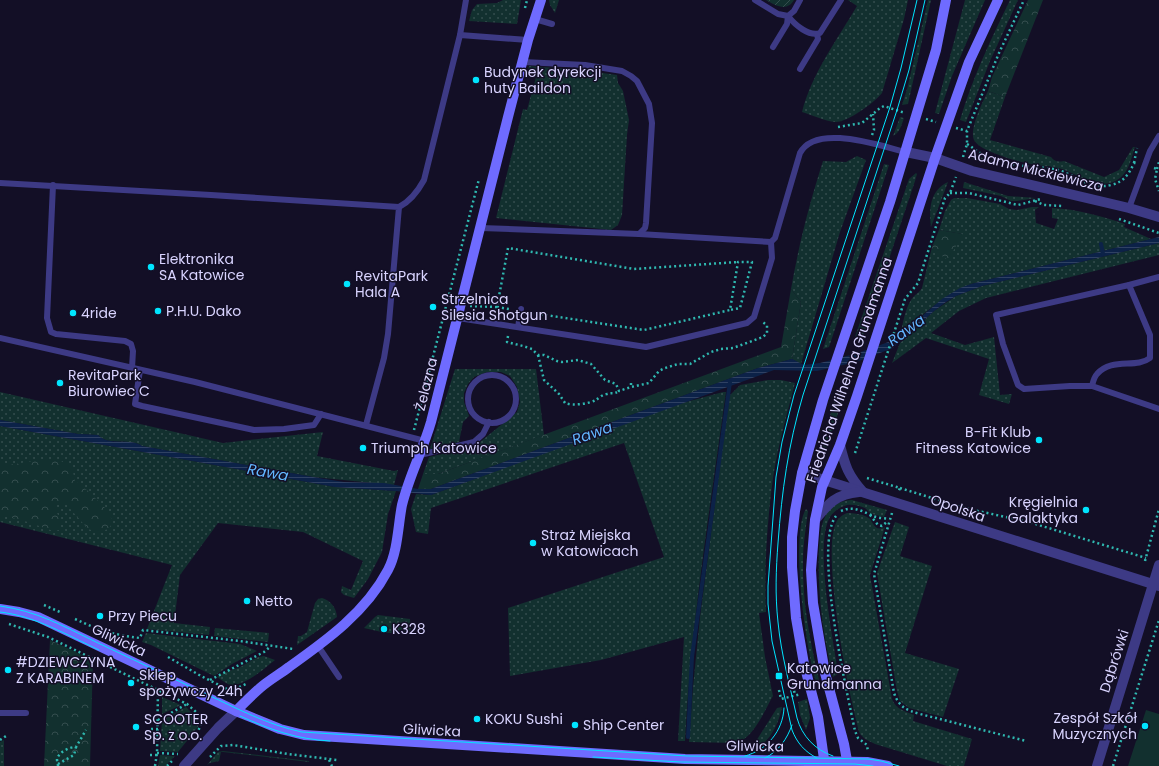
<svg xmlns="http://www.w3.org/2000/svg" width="1159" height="766" font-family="Poppins,sans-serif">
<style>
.grass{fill:url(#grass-dots)}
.forest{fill:url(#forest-crowns)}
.garden{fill:url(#garden-furrows)}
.pitch{fill:#12302f}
.water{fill:url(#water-rules)}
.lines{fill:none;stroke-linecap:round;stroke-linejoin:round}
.stream{stroke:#0c2248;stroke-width:4}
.path{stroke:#2fb8b0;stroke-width:2.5;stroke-dasharray:2 3;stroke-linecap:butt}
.lane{stroke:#3d3a85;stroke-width:6}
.street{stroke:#3d3a85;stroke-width:10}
.secondary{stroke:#6f6bff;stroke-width:10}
.tram{stroke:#00e5ff;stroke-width:1}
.poi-dot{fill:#00e5ff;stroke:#130f26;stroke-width:1.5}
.labels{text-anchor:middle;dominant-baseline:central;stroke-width:3;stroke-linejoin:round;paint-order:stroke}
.poi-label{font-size:14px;fill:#d9d4ff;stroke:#130f26;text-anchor:start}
.street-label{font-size:14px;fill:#d9d4ff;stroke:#130f26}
.water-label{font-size:15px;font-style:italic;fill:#62b6ff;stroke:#130f26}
</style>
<defs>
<pattern id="grass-dots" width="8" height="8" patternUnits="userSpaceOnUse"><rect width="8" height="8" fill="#12302f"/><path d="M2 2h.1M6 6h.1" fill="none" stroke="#344d4e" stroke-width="1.8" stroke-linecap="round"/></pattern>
<pattern id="forest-crowns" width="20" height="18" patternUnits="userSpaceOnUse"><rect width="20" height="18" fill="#12302f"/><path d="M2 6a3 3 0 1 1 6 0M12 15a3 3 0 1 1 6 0" fill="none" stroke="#344d4e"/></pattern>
<pattern id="garden-furrows" width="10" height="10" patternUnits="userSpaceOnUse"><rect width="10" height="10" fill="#12302f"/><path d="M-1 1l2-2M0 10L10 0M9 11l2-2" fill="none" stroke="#344d4e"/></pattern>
<pattern id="water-rules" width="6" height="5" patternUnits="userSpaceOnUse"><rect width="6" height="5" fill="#0c2248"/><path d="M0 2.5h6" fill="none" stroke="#2f4163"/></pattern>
</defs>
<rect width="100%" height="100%" fill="#130f26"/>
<g class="grass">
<polygon points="503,0 521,0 517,24 469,21 472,10 477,4 497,3"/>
<polygon points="549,0 559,0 555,13 550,5"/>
<path d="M848,0H908L904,19L882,93C875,102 847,123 835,122C825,121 812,115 802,112C812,73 837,40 857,6Z"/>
<polygon points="928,0 931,0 908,104 902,105 907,89"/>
<polygon points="965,0 985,0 952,76 939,114 935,113"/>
<path d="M1010,0H1018L990,61L966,122L960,120C972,79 991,39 1010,0Z"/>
<polygon points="529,66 581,70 617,75 618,83 623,91 629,120 627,135 622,215 618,225 611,230 496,218 523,109 527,110 536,77 527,75"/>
<path d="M988,91L1005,97L990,140L1051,157C1055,162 1058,162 1064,161L1104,177L1119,170L1133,147H1135C1130,162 1128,178 1110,183C1093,187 1077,174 1062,169C1052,166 1041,166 1031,164C1019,162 979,151 974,140C969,129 983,101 988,91Z"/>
<path d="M900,117L904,118C901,126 900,132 893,136Z"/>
<polygon points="973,154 977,156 998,164 972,159"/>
<path d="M857,156L866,160L840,232L801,364L792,359L801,302L791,289C799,244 809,205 823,161L846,162Z"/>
<polygon points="884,164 889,165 833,335 829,347 823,349"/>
<polygon points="916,173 917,174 915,181 864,334 855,337 909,179"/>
<path d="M948,182L931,227C929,210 929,191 948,182Z"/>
<polygon points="964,182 1008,196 1036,198 1017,201 1011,201 1001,196 963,188"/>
<path d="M954,198H967L1000,204L1009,209L1017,210L1032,207H1039L1035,210L1036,223L1054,229L1058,219L1052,218V208C1077,209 1101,216 1125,224L1124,227L1151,239L971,284C943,295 922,315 900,335C903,324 905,309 911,300C914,295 919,293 922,288L932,247L933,250L962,234L939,230L945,211L951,200Z"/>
<polygon points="1159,243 1159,255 986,298 959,311 931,333 965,345 994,337 1000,395 1012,394 1009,404 979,395 989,359 926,338 892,363 900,343 934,311 956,296 982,286"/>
<polygon points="455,369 536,369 544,435 438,474 423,474 429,457 475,446 517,412 520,402 517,387 510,376 501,372 487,372 474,377 468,384 464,393 464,402 469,416 463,422 459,442 430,449"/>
<path d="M768,380H781L795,383C787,414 778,446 773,478C767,522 764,568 766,612L759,613L765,657L773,696C764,711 755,736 737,743L689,742L693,687L700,617L729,396L740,385Z"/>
<path d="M0,392L223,443L323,432L317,456L394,471L398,470L394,485H393L313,477L142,446C130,437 109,447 98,435L78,434L0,420Z"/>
<path d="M723,392H726C710,508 691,624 685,741H678L684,637L601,660L510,676L508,608L664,557L624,443L431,508L428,534L416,532L411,509L416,494L431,495L675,405Z"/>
<polygon points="843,398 824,456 821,452 821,447 835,399"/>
<polygon points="0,426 335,487 396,491 388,514 382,552 368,579 354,598 344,595 341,592 342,586 351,590 363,561 303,532 218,523 180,575 174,623 210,627 209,635 147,629 172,565 0,522"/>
<path d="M852,500L887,510L884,517C880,516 876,515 872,514C869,513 868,510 865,508C860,506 853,504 847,505C840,507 834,511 830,517C814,544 833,639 838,672V674L833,677C823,635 817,592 819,549C820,539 820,526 825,517C830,506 841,500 852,500Z"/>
<path d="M806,509L808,511C806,528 803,544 803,560C802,601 810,641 819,680L816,681C806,651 790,534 806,509Z"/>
<path d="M847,513C853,513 862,514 867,517C874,520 873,533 885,527L870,575L892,699C896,709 904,711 914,715L913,721L972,739L964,766H947L875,744L865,739L860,734C849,697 821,554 836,523C838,518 842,515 847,513Z"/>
<polygon points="895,522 909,527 900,556 932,566 905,653 959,669 943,717 909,708 900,701 897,691 877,573"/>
<path d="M322,598C331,601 336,607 337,617L297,645L298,636H301L307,632L315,603L318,599Z"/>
<polygon points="378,615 410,619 411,633 386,633 364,628 375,617"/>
<polygon points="215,628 269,633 268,642 214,636"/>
<polygon points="146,633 240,644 257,651 232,664 214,676 151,645 142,642"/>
<path d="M264,656L275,660C265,668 247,684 234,685C228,686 222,680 217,677C223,672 230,671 238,668C247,664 254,657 264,656Z"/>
<polygon points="162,697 181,705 162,714"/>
<polygon points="807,699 810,718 806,730 800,715 798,702"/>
<polygon points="186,707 198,720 198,727 178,752 160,751 162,720"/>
<path d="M782,707C779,723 769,746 751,749L777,708Z"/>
<polygon points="4,740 4,766 0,766 0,742"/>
<polygon points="223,751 309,761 309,762 223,752 221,752 219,761 210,763 207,765 218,752"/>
<polygon points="160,755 175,756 165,766 158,766"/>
</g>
<g class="forest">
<polygon points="1028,0 1043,0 1005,97 988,91 992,77"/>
<polygon points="939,230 963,234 948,260 933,250 932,247"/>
<polygon points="791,289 801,302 792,359 758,368 431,489 418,489 423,474 438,474 781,347"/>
<path d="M46,459H58L72,468L75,481L88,491L106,509L113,521L109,529L97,532L88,529L65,503L56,505V511L62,523L59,530L53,531L28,522L0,515V465C16,465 30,461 46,459Z"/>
<polygon points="50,640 93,660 90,766 44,766"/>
</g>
<path class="garden" d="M766,0H794C787,12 776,6 766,0Z"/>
<polygon class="pitch" points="1146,710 1159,714 1159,766 1128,766"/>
<path class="water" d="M1159,237V243L982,286L956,296L946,302L934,311L893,348L856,362L817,371L774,370L431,495L396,491L335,487L0,426V420L78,434L98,435C109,447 130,437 142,446L313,477L344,482L384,483L418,489H431L758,368L792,359L804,365L820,363L858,353L894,340L942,299L960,288L971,284Z"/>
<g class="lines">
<g class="stream">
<polyline points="1101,244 1103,254"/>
<polyline points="688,737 692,657 730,382"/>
</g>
<g class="path">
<polyline points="525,8 527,0"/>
<polyline points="926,119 936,122"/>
<polyline points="838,127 862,123 880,108 884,106 905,113"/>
<polyline points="956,128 967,131"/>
<polyline points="872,135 874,130 873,114"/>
<path d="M967,144C972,147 975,150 980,153C993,160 1010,164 1024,166C1036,168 1050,167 1061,171C1078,177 1092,190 1111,185C1124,182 1129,174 1134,163H1137"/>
<polyline points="963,157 967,144 967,131 969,126 999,53 1024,0"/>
<polyline points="1134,163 1137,148"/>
<polyline points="1154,168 1157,169 1155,179 1159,191"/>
<polyline points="1157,169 1159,162"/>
<polyline points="950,193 969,193 1018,205 1041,199"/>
<polyline points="1035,201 1044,205 1063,206"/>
<polyline points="1119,219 1159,233"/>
<polyline points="470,306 497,307 508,248 634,269 738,262"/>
<polyline points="497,307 509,309 509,314 511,315"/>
<polyline points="530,318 531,318 532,313 644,330 730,310 738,262 752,262 740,308 730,310"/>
<polyline points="508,336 507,342 523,346 532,349 538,355 544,355 557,361 562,362 578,360 591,364 605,380 616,384 619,391 631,387"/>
<path d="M538,355L544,380L559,394L565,403C573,406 588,404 596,400C599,398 603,394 607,394C613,392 613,395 619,391"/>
<polyline points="631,383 631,387 649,383 659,371 665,368 678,364 690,364 711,352 721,349 733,348 763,337 767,333 767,325 761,321"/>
<polyline points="414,430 479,179"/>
<polyline points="855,453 905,299 918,283 945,198 950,193 956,177"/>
<polyline points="867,478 900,488 898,493"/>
<polyline points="900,488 964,508 1029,522 1146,558"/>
<path d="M841,511C852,506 860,510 871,515C876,518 883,518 889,519"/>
<path d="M892,513L874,574L894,693C899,707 906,710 920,714L1026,741"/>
<polyline points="870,515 878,525 882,526 888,521"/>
<path d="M836,516C813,545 847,692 855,731L858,738L867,745L868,752"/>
<polyline points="1145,561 1159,509"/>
<polyline points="44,605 60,612"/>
<path d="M75,619C99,630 113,635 140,638L143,630L240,641L293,649"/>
<path d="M9,624L48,637L187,704C197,713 205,717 198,731"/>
<polyline points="168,657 201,676 227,689 233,690 246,684"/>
<polyline points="210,680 264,652 271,646"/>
<polyline points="793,686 795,695"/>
<polyline points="779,690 781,699 801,694"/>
<polyline points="158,720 187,704"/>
<polyline points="151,729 158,729"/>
<polyline points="0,740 6,736"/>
<polyline points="157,753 178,754"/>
<polyline points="150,755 157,755"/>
<polyline points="210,757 221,746 233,745 288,754 337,760"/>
<polyline points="329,760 332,766"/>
<polyline points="58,764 74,755 76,747"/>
<path d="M58,766C58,764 57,762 57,759C59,752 69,747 76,747L86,730"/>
<polyline points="155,766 157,753 158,690"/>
<polyline points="167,766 174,759"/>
<polyline points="1113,766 1159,620"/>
</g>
<g class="lane">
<polyline points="466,0 460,35 528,40"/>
<polyline points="755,0 778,14 788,16 794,11 800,0"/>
<path d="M788,16C795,25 809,37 820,33L841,0"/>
<polyline points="535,19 552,24"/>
<polyline points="773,47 787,24 788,16"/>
<polyline points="800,69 818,39 817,34"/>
<polyline points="0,183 211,195 399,207 388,334 384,358 366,425"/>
<polyline points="53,185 47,318 51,332 56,334 125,341 131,344 133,351 132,368"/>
<path d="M399,207C411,201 418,191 424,180L460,35"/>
<polyline points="1129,208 1150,151 1159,136"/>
<polyline points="481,228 639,234 645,228 646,223 652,123 649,104 637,81 631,76 622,71 585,65 523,62"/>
<path d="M639,234L771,242L775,238L800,153C816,123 880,146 906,152"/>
<path d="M1129,285L1150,335V358C1136,369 1112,357 1097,374C1094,377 1093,382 1092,386L1159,409"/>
<polyline points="458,318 646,347 747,323 754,317 772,258 771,242"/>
<polyline points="518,327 521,309"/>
<polyline points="0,338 195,382 425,441"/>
<polyline points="140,370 135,404 142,406 254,430 284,429 314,425 321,414"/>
<circle cx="492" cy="399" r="24"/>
<polyline points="1092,386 1070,386 1024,389 1018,385 1003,344 996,315 1129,285 1159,277"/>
<polyline points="420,455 474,442 483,434 489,422"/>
<polyline points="318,646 339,677"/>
<polyline points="0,713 26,713"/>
</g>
<g class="street">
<polyline points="906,152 935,158 972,171 1129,208 1159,217"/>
<path d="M840,445C845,466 848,475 863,492"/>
<polyline points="802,473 1159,586"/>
<path d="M815,520C828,504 836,494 859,492"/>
<polyline points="184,766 218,728 236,711"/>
<polyline points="1097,766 1159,565"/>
</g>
<g class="secondary">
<polyline points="0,609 19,612 38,617 236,711 280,729 304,735 685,759 867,762 888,766"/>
<path d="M236,711C244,703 252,695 260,688C269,680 280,674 289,667C327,640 366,612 388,570C398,551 398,525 402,505C409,476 423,450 431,422L508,117L528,40L541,0"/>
<polyline points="825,766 818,717 804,664 796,618 792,567 792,537 795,511 802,473 823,400 890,202 936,50 946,0"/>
<polyline points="848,766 844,744 825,673 813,603 811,570 815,520 822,487 840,445 857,396 935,158 969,62 998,0"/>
</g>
<g class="tram">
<path d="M0,606C37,611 63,626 96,642C132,659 168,676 204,693C236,708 268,725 302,732L687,756L868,759L881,761L899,766"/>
<path d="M0,612C35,616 67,635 99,650"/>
<path d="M240,716C271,730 296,739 330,741"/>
<path d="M745,756C767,750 783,731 784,708"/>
<path d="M833,756C815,750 802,736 797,718C790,686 781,654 778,622C775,595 776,569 778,543C782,490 788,446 803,395L897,110L909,70L925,0"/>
<polyline points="593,757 681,762 855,764 873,766"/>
<path d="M765,758C779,751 787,739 792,725"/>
<path d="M817,758C805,752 797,743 792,730L772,641L768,604V586L776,477L782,442L794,395L890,107L901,68L917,0"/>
</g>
</g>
<g class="poi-dot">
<circle cx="476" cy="80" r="4"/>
<circle cx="151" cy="267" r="4"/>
<circle cx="347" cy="284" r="4"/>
<circle cx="433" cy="307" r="4"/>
<circle cx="158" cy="311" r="4"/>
<circle cx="73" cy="313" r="4"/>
<circle cx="60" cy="383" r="4"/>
<circle cx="1039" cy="440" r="4"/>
<circle cx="363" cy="448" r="4"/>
<circle cx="1086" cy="510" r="4"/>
<circle cx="533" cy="543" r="4"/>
<circle cx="247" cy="601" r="4"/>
<circle cx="100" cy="616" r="4"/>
<circle cx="384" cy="629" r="4"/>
<circle cx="8" cy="670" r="4"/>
<rect x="775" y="672" width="8" height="8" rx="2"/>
<circle cx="131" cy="683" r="4"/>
<circle cx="477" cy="719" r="4"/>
<circle cx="575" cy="725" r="4"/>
<circle cx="1145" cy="726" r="4"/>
<circle cx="136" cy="727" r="4"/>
</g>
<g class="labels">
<g class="poi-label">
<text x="484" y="72">Budynek dyrekcji<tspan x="484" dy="16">huty Baildon</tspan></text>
<text x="159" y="259">Elektronika<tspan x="159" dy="16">SA Katowice</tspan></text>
<text x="355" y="276">RevitaPark<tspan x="355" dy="16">Hala A</tspan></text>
<text x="441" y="299">Strzelnica<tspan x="441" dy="16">Silesia Shotgun</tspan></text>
<text x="166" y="311">P.H.U. Dako</text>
<text x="81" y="313">4ride</text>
<text x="68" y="375">RevitaPark<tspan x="68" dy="16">Biurowiec C</tspan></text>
<text x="1031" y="432" text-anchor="end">B-Fit Klub<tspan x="1031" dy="16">Fitness Katowice</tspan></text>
<text x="371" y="448">Triumph Katowice</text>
<text x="1078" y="502" text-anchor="end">Kręgielnia<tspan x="1078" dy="16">Galaktyka</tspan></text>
<text x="541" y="535">Straż Miejska<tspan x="541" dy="16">w Katowicach</tspan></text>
<text x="255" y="601">Netto</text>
<text x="108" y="616">Przy Piecu</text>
<text x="392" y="629">K328</text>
<text x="16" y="662">#DZIEWCZYNA<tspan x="16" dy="16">Z KARABINEM</tspan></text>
<text x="787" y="668">Katowice<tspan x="787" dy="16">Grundmanna</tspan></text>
<text x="139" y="675">Sklep<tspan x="139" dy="16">spożywczy 24h</tspan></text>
<text x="1137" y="718" text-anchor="end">Zespół Szkół<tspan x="1137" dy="16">Muzycznych</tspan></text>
<text x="144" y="719">SCOOTER<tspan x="144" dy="16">Sp. z o.o.</tspan></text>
<text x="485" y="719">KOKU Sushi</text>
<text x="583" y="725">Ship Center</text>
</g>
<g class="street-label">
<text transform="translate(1036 170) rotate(14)">Adama Mickiewicza</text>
<text transform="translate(849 370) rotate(-71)">Friedricha Wilhelma Grundmanna</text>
<text transform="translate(426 384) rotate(-76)">Żelazna</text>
<text transform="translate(958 508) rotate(19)">Opolska</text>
<text transform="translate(119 640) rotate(25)">Gliwicka</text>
<text transform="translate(1114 661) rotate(-72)">Dąbrówki</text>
<text transform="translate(432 730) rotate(3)">Gliwicka</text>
<text transform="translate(755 746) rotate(1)">Gliwicka</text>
</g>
<g class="water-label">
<text transform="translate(906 330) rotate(-36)">Rawa</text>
<text transform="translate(592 433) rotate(-20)">Rawa</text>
<text transform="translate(268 472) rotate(10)">Rawa</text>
</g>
</g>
</svg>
